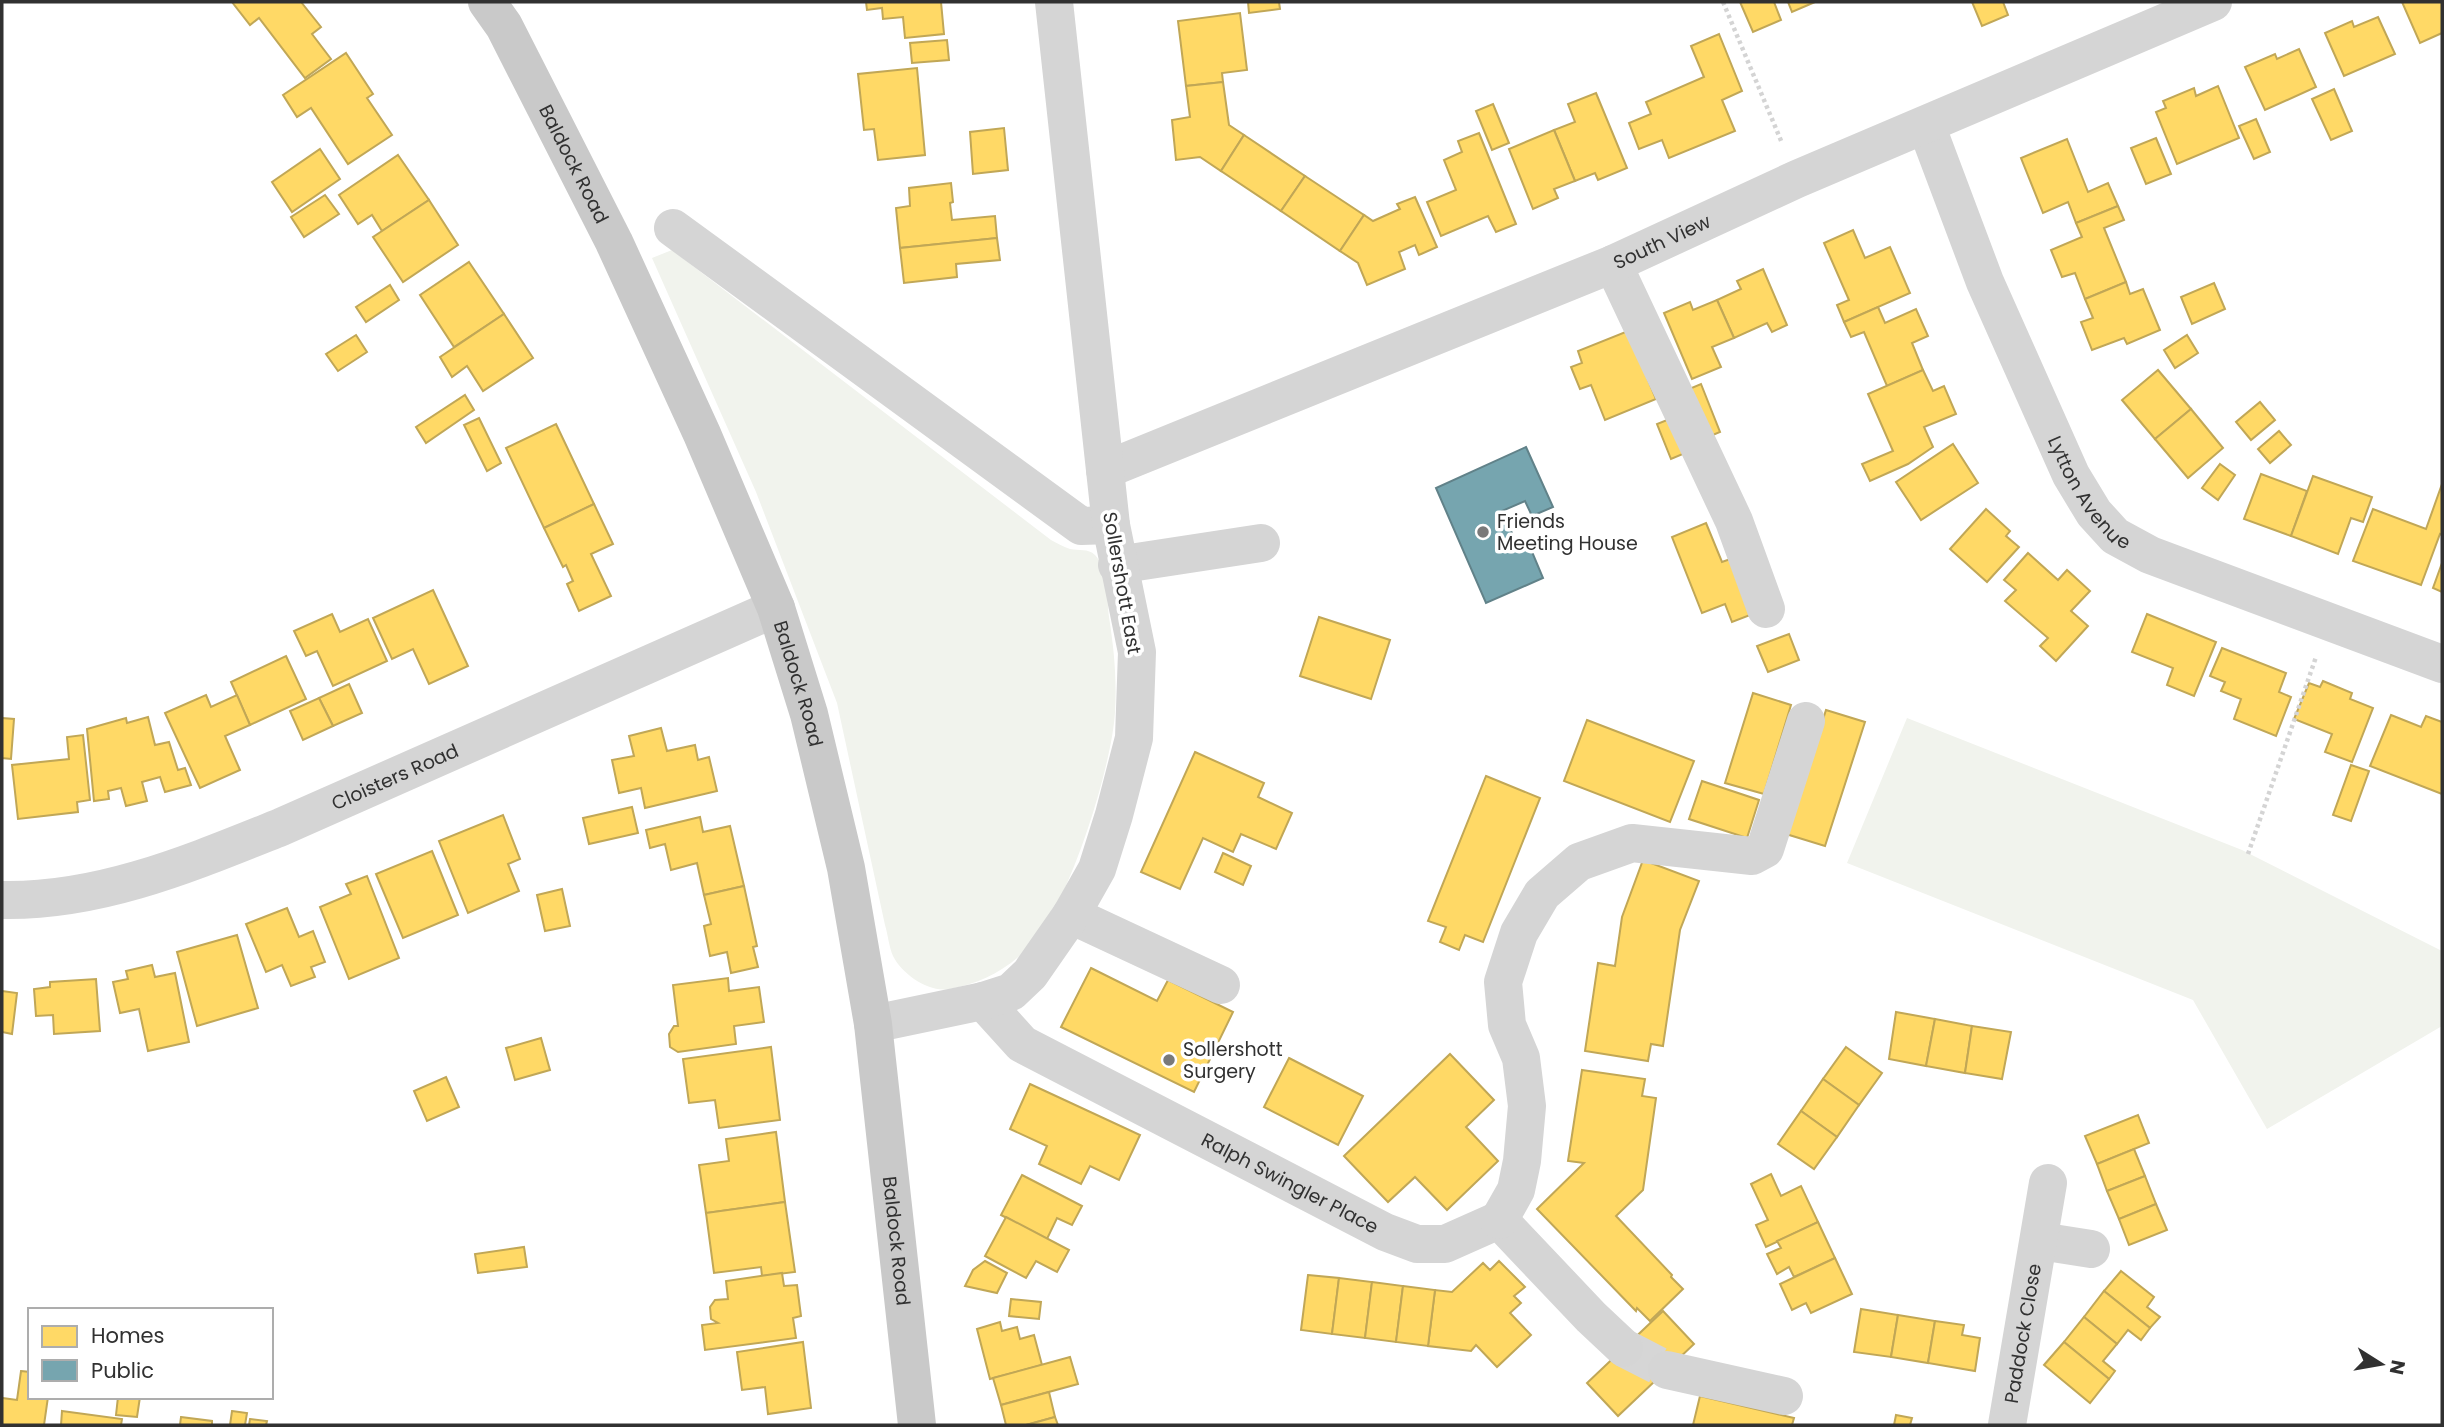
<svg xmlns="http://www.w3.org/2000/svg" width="2444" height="1427" font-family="Poppins,sans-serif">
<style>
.green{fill:#f1f3ed}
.homes{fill:#ffd966;stroke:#c1a756;stroke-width:2}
.public{fill:#76a5af;stroke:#618289;stroke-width:2}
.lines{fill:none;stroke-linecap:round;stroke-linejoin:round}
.minor-tunnel{stroke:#d6d6d6;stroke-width:38;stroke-dasharray:38 19;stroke-linecap:butt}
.path{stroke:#d4d4d4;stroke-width:4.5;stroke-dasharray:3.5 3.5;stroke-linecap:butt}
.minor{stroke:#d5d5d5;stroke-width:38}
.major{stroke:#c9c9c9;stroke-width:38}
.poi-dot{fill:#797979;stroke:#fff;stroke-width:2.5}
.labels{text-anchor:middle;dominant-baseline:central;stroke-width:7;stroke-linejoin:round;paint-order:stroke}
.street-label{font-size:19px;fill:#313131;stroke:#fff}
.poi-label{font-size:19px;fill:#313131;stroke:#fff;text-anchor:start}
</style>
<rect width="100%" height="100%" fill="#fff"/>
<g class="green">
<path d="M672,250L1051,540C1057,543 1064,547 1070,549C1079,551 1088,548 1095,555C1108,569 1107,599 1109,617C1114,649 1117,679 1115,712C1112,766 1071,895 1038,936C1016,965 985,983 949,989C929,993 902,974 893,956C889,947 888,935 885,925L837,703L756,492L652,258Z"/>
<polygon points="1907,718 2242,850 2442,951 2442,1026 2267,1129 2193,1000 1847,863"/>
</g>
<g class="homes">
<polygon points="232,2 301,2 321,27 312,34 331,59 305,78 259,18 250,25"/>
<polygon points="866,2 941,2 944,34 905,38 903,17 883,19 882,8 867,10"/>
<polygon points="1248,2 1279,2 1280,9 1249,13"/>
<polygon points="1740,2 1774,2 1781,20 1753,32"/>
<polygon points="1788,2 1815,2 1792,12"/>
<polygon points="1972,2 2003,2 2008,15 1982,26"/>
<polygon points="2402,2 2442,2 2442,33 2420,43"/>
<polygon points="1240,13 1247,70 1222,73 1223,82 1186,86 1178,21"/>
<polygon points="2378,17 2395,54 2344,76 2325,33 2352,21 2354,27"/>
<polygon points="1719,34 1742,91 1722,100 1735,131 1669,158 1662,140 1639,149 1629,123 1651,114 1646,102 1704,77 1691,46"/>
<polygon points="947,40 949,60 912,63 910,43"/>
<polygon points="2299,49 2316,87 2265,110 2245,67 2275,54 2277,59"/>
<polygon points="346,53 373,94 367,98 392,135 348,164 311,108 297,117 283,95"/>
<polygon points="917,68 925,155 878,160 874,129 864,130 858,74"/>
<polygon points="1223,82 1229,125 1244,135 1221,171 1200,157 1176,160 1172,120 1190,117 1186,86"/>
<polygon points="2218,86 2239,138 2177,164 2156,112 2166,108 2163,101 2194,88 2196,96"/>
<polygon points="2334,89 2352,131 2331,140 2312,99"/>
<polygon points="1596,93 1627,168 1598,180 1595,173 1575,181 1554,130 1575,122 1568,104"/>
<polygon points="1493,104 1509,143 1492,150 1476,111"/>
<polygon points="2256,119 2270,152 2254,159 2239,126"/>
<polygon points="1004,128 1008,170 973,174 970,132"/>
<polygon points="1554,130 1575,181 1554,189 1558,198 1533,209 1509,149"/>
<polygon points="1479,133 1516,224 1496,232 1488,216 1441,236 1427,202 1456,190 1444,160 1462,152 1458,141"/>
<polygon points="1244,135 1305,176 1281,211 1221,171"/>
<polygon points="2156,138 2171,174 2146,184 2131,148"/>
<polygon points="2067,139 2088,192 2108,183 2118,206 2076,223 2068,202 2043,213 2021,158"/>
<polygon points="320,149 340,179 292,212 272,182"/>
<polygon points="398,155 429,200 382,231 372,215 358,224 339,195"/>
<polygon points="1305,176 1364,215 1340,251 1281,211"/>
<polygon points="951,183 953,202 950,203 952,220 995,216 997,238 900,248 896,208 910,206 909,188"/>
<polygon points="325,195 339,214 304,237 291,217"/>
<polygon points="1415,197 1437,247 1419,255 1415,245 1399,252 1405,269 1367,285 1358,263 1340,251 1364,215 1373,221 1400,209 1397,204"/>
<polygon points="429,200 458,245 403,282 373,237"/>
<polygon points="2118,206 2124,220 2104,228 2126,282 2085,299 2075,273 2062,277 2051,250 2082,237 2076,223"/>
<polygon points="1853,230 1865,258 1890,247 1910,293 1844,322 1837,305 1849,300 1824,243"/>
<polygon points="997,238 1000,260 956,264 957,277 904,283 900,248"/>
<polygon points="469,262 504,314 454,347 420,295"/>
<polygon points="1763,269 1787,325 1772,332 1767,323 1734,338 1717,300 1741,289 1737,281"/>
<polygon points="2126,282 2130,294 2143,289 2160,330 2127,344 2124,338 2092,350 2081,322 2093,318 2085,299"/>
<polygon points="2214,283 2225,309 2192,324 2181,297"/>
<polygon points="390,285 399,300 366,322 356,307"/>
<polygon points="1717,300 1734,338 1712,347 1721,367 1692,379 1664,313 1690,302 1693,310"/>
<polygon points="1878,307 1885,323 1916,309 1928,336 1912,343 1923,370 1887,386 1864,332 1851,337 1844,322"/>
<polygon points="504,314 533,358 483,391 467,366 452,377 440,357"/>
<polygon points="1628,331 1656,399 1605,420 1591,385 1580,389 1571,367 1582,363 1578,351"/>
<polygon points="356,335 367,352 338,371 326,354"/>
<polygon points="2187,335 2198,353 2175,368 2164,350"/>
<polygon points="1923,370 1933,391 1944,386 1956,414 1924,427 1933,447 1908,464 1870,481 1862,464 1893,451 1868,394"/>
<polygon points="2158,370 2191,409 2155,439 2122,400"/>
<polygon points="1701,384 1720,432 1701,440 1682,392"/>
<polygon points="465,395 474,410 426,443 416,427"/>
<polygon points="2260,402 2275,420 2251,440 2236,422"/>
<polygon points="2191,409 2223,448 2188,478 2155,439"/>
<polygon points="1677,416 1690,451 1671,459 1657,424"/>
<polygon points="479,418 501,463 487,471 464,425"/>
<polygon points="556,424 594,504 544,528 506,448"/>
<polygon points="2279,431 2291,445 2270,463 2258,449"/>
<polygon points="1953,444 1978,483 1921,520 1896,482"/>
<polygon points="2220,464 2235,475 2218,500 2202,488"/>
<polygon points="2261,474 2307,491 2291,536 2244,519"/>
<polygon points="2313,476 2372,497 2363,522 2351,518 2338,554 2291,536"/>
<polygon points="2442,484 2442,535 2440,534 2421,585 2353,561 2373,509 2426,529"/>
<polygon points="594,504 613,544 591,554 611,596 579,611 567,584 573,581 566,565 563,567 544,528"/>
<polygon points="1986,509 2010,531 2006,536 2019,547 1987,582 1950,549"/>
<polygon points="1706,523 1722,562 1736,557 1758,612 1732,622 1725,604 1702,613 1672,537"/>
<polygon points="2028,553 2058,580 2067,570 2090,591 2071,611 2088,626 2056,661 2040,646 2048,638 2005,601 2016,590 2004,580"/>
<polygon points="2442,563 2442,592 2433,588"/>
<polygon points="433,590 468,666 429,684 413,649 392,659 373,618"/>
<polygon points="332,614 340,632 368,619 387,661 333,686 317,651 306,656 294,631"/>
<polygon points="2147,614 2216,642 2194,696 2167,685 2173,668 2132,652"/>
<polygon points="1319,617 1390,640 1371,699 1300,676"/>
<polygon points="1789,634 1799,660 1768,672 1757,646"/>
<polygon points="2222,648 2286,673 2279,692 2291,697 2276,736 2234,719 2241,699 2221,691 2225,682 2210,676"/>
<polygon points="286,656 306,699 250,725 231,682"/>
<polygon points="2323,681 2352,693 2350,699 2373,708 2352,762 2325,752 2332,734 2294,719 2309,683 2320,687"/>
<polygon points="349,684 362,713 333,726 319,698"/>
<polygon points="1753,693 1791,705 1764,794 1725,783"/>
<polygon points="206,695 211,707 237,695 250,725 225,736 240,770 200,788 165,713"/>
<polygon points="319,698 333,726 303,740 290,711"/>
<polygon points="1826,710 1865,722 1825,846 1786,834"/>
<polygon points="2391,715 2421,727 2426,716 2442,722 2442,794 2370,766"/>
<polygon points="148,717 155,745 169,742 178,770 185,768 191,785 165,792 160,777 142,782 147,801 126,806 121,788 108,791 109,799 94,801 87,729 126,718 127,723"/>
<polygon points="2,718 14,719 11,759 2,758"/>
<polygon points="1587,720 1694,761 1670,822 1564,781"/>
<polygon points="661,728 667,751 695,745 698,760 709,757 717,791 645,808 641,788 619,793 612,760 634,756 629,736"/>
<polygon points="83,735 90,800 77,802 78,812 18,819 12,765 69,759 67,737"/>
<polygon points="1195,752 1264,783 1258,797 1292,813 1276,849 1241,834 1233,852 1203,838 1180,889 1141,872"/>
<polygon points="2351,765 2369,771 2351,821 2333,815"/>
<polygon points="1486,776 1540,798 1483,942 1465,935 1459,950 1440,942 1446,927 1428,921"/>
<polygon points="1702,781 1759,800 1747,838 1689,819"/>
<polygon points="632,807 638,833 589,844 583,818"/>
<polygon points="503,815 520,859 508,864 519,891 468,913 439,841"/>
<polygon points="700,817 703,832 730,826 744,886 704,895 697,863 671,870 665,844 650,848 646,830"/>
<polygon points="432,851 458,915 403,938 376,874"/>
<polygon points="1223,853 1251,866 1243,885 1215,872"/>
<polygon points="1643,860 1699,881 1680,930 1663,1046 1651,1044 1648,1061 1585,1051 1598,963 1615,966 1622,917"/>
<polygon points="367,876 399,958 349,979 320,907 351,894 346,884"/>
<polygon points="744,886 757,946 753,947 758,967 731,973 727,952 710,956 704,926 711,924 704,895"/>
<polygon points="562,889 570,926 545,931 537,895"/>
<polygon points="287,908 299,937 313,931 325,962 311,967 315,977 291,986 282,965 266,972 246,924"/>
<polygon points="237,935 258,1008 197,1026 177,952"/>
<polygon points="152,965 155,977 175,973 189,1042 148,1051 139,1009 120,1013 113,982 128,979 126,971"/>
<polygon points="1091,968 1157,1001 1168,980 1233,1012 1194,1092 1061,1027"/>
<polygon points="728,978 729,991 759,987 764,1022 734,1026 736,1044 678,1052 670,1047 669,1034 674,1026 678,1026 673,985"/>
<polygon points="96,979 100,1031 54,1034 53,1015 36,1016 34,989 50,987 50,982"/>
<polygon points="2,991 17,993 12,1034 2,1032"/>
<polygon points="1896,1012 1935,1019 1926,1066 1889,1059"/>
<polygon points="1935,1019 1972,1026 1965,1073 1926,1066"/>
<polygon points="1972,1026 2011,1032 2002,1079 1965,1073"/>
<polygon points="541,1038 550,1070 515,1080 506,1048"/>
<polygon points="771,1047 780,1120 719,1128 715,1100 689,1103 683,1059"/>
<polygon points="1846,1047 1882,1073 1859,1105 1823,1079"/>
<polygon points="1450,1054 1494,1100 1466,1127 1498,1161 1447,1210 1415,1177 1388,1202 1344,1156"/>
<polygon points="1289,1058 1363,1096 1338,1145 1264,1107"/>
<polygon points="1582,1070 1645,1079 1642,1096 1656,1098 1643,1190 1616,1216 1672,1275 1671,1277 1683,1289 1650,1321 1637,1308 1636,1311 1537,1209 1584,1163 1568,1161"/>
<polygon points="446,1077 459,1107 427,1121 414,1091"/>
<polygon points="1823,1079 1859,1105 1837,1137 1801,1111"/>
<polygon points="1030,1084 1140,1135 1119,1180 1090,1166 1081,1184 1039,1164 1047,1146 1010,1129"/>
<polygon points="1801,1111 1837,1137 1814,1169 1778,1144"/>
<polygon points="2138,1115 2149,1143 2097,1164 2085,1136"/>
<polygon points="776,1132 785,1202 706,1213 699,1165 729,1161 726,1139"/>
<polygon points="2134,1149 2145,1176 2107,1191 2097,1164"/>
<polygon points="1771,1174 1781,1196 1801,1186 1818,1222 1766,1247 1756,1225 1768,1220 1751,1184"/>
<polygon points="1022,1175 1082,1206 1072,1225 1057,1218 1047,1239 1001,1215"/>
<polygon points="2145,1176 2156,1204 2119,1219 2107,1191"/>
<polygon points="785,1202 795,1272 762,1276 761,1267 714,1273 706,1213"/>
<polygon points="2156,1204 2167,1230 2129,1245 2119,1219"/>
<polygon points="1006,1217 1069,1250 1057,1272 1036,1261 1026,1278 985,1256"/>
<polygon points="1818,1222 1835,1258 1794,1277 1789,1267 1777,1274 1767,1254 1781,1248 1777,1241"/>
<polygon points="524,1247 527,1267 478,1273 475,1254"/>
<polygon points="1835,1258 1852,1294 1811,1313 1806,1303 1792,1310 1780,1284"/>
<polygon points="985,1261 1007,1273 997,1293 965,1286 973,1270"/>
<polygon points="1499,1261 1525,1287 1514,1296 1521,1303 1510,1313 1531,1335 1497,1367 1476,1345 1471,1351 1428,1346 1435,1290 1452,1292 1483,1263 1490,1270"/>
<polygon points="2121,1271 2154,1297 2147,1307 2160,1317 2150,1328 2104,1291"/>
<polygon points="782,1273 784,1286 797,1285 801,1316 793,1318 796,1338 705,1350 702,1325 718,1323 711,1319 710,1307 715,1300 728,1299 726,1281"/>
<polygon points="1308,1275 1339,1278 1332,1334 1301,1330"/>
<polygon points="1339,1278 1372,1282 1365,1338 1332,1334"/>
<polygon points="1372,1282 1403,1286 1396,1342 1365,1338"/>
<polygon points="1403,1286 1435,1290 1428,1346 1396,1342"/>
<polygon points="2104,1291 2150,1328 2141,1340 2128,1330 2117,1344 2084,1317"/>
<polygon points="1011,1299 1041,1302 1039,1319 1009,1316"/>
<polygon points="1861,1309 1898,1315 1891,1357 1854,1352"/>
<polygon points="1663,1311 1694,1344 1618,1416 1587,1383"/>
<polygon points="1898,1315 1935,1321 1928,1363 1891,1357"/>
<polygon points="2084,1317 2117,1344 2103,1361 2115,1371 2109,1379 2064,1342"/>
<polygon points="1935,1321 1964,1325 1962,1335 1980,1338 1975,1371 1928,1363"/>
<polygon points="1000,1322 1002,1331 1017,1327 1020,1339 1034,1335 1042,1365 990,1379 977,1329"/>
<polygon points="803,1342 811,1408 768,1414 765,1387 742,1390 737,1352"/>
<polygon points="2064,1342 2109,1379 2090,1403 2044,1365"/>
<polygon points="1070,1357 1078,1384 1001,1405 993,1378"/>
<polygon points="21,1371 30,1372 30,1397 48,1397 44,1425 2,1425 2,1398 17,1400"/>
<polygon points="1049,1392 1055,1417 1026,1425 1006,1425 1001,1405"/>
<polygon points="1700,1396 1794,1418 1792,1425 1693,1425"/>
<polygon points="118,1397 140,1397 137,1417 116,1415"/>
<polygon points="62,1411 122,1419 121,1425 61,1425"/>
<polygon points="232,1411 247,1413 245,1425 230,1425"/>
<polygon points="1896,1415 1912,1418 1910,1425 1894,1425"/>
<polygon points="181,1417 212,1421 212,1425 180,1425"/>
<polygon points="1055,1417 1058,1425 1026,1425"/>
<polygon points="250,1419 267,1421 266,1425 249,1425"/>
</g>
<polygon class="public" points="1526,447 1553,507 1532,516 1525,501 1502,511 1520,551 1530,547 1543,578 1486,603 1436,488"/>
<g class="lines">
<polyline class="minor-tunnel" points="1624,1348 1667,1370"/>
<g class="path">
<polyline points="1723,2 1782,143"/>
<polyline points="2248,854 2316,657"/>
</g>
<g class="minor">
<path id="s1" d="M1926,125L1985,282L2071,475L2094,513L2115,536L2150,555L2442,664"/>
<polyline points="673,228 1081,526 1111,525"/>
<polyline points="1613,264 1734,521 1766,609"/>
<path id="s2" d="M1105,470L1613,264L1797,179L2213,2"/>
<polyline points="1117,565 1261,543"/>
<path id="s3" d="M2,900C100,902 191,863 281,827L776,608"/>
<polyline points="1071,915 1221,985"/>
<path id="s4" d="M983,1001L1022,1044L1385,1232L1417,1244H1445L1499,1220L1591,1317L1624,1348"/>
<polyline points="873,1024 983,1001 1011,992 1030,974 1071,915 1097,869 1114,815 1134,738 1137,652 1111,525 1054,2"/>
<polyline points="1499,1220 1516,1190 1522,1161 1527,1106 1521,1058 1507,1025 1503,982 1519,933 1542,894 1579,862 1632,843 1752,856 1765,849 1806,721"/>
<polyline points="2040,1241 2091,1249"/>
<polyline points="1667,1370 1784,1396"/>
<path id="s5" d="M2007,1425L2048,1183"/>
</g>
<path class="major" id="s6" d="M487,2L504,26L614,242L702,434L776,608L809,714L846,868L873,1024L917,1425"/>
</g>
<g class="poi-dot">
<circle cx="1483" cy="532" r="7"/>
<circle cx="1169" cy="1060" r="7"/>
</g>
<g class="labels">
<g class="street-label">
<text stroke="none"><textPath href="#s6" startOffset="184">Baldock Road</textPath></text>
<text stroke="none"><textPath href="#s2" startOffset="602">South View</textPath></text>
<text stroke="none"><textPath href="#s1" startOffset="404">Lytton Avenue</textPath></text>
<text transform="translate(1122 583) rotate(80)">Sollershott East</text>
<text stroke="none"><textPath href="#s6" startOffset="751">Baldock Road</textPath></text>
<text stroke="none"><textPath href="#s3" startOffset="415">Cloisters Road</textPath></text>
<text stroke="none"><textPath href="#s4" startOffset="360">Ralph Swingler Place</textPath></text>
<text stroke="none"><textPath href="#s6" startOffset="1318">Baldock Road</textPath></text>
<text stroke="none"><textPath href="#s5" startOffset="93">Paddock Close</textPath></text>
</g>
<g class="poi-label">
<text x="1497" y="521">Friends<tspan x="1497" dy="22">Meeting House</tspan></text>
<text x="1183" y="1049">Sollershott<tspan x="1183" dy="22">Surgery</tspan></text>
</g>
</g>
<rect width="2444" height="1427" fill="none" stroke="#313131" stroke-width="7"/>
<rect x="28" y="1308" width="245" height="91" fill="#ffffff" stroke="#adadad" stroke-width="2"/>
<rect x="42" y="1326" width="35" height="21" fill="#ffd966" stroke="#adadad" stroke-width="2"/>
<text x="91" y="1343" font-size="21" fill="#313131">Homes</text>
<rect x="42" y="1360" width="35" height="21" fill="#76a5af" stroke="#adadad" stroke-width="2"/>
<text x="91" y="1378" font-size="21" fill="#313131">Public</text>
<g transform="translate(2381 1364) rotate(101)" stroke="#ffffff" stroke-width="5" paint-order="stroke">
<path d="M0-5L12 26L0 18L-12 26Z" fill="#313131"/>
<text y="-10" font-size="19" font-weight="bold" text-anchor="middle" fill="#313131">N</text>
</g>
</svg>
